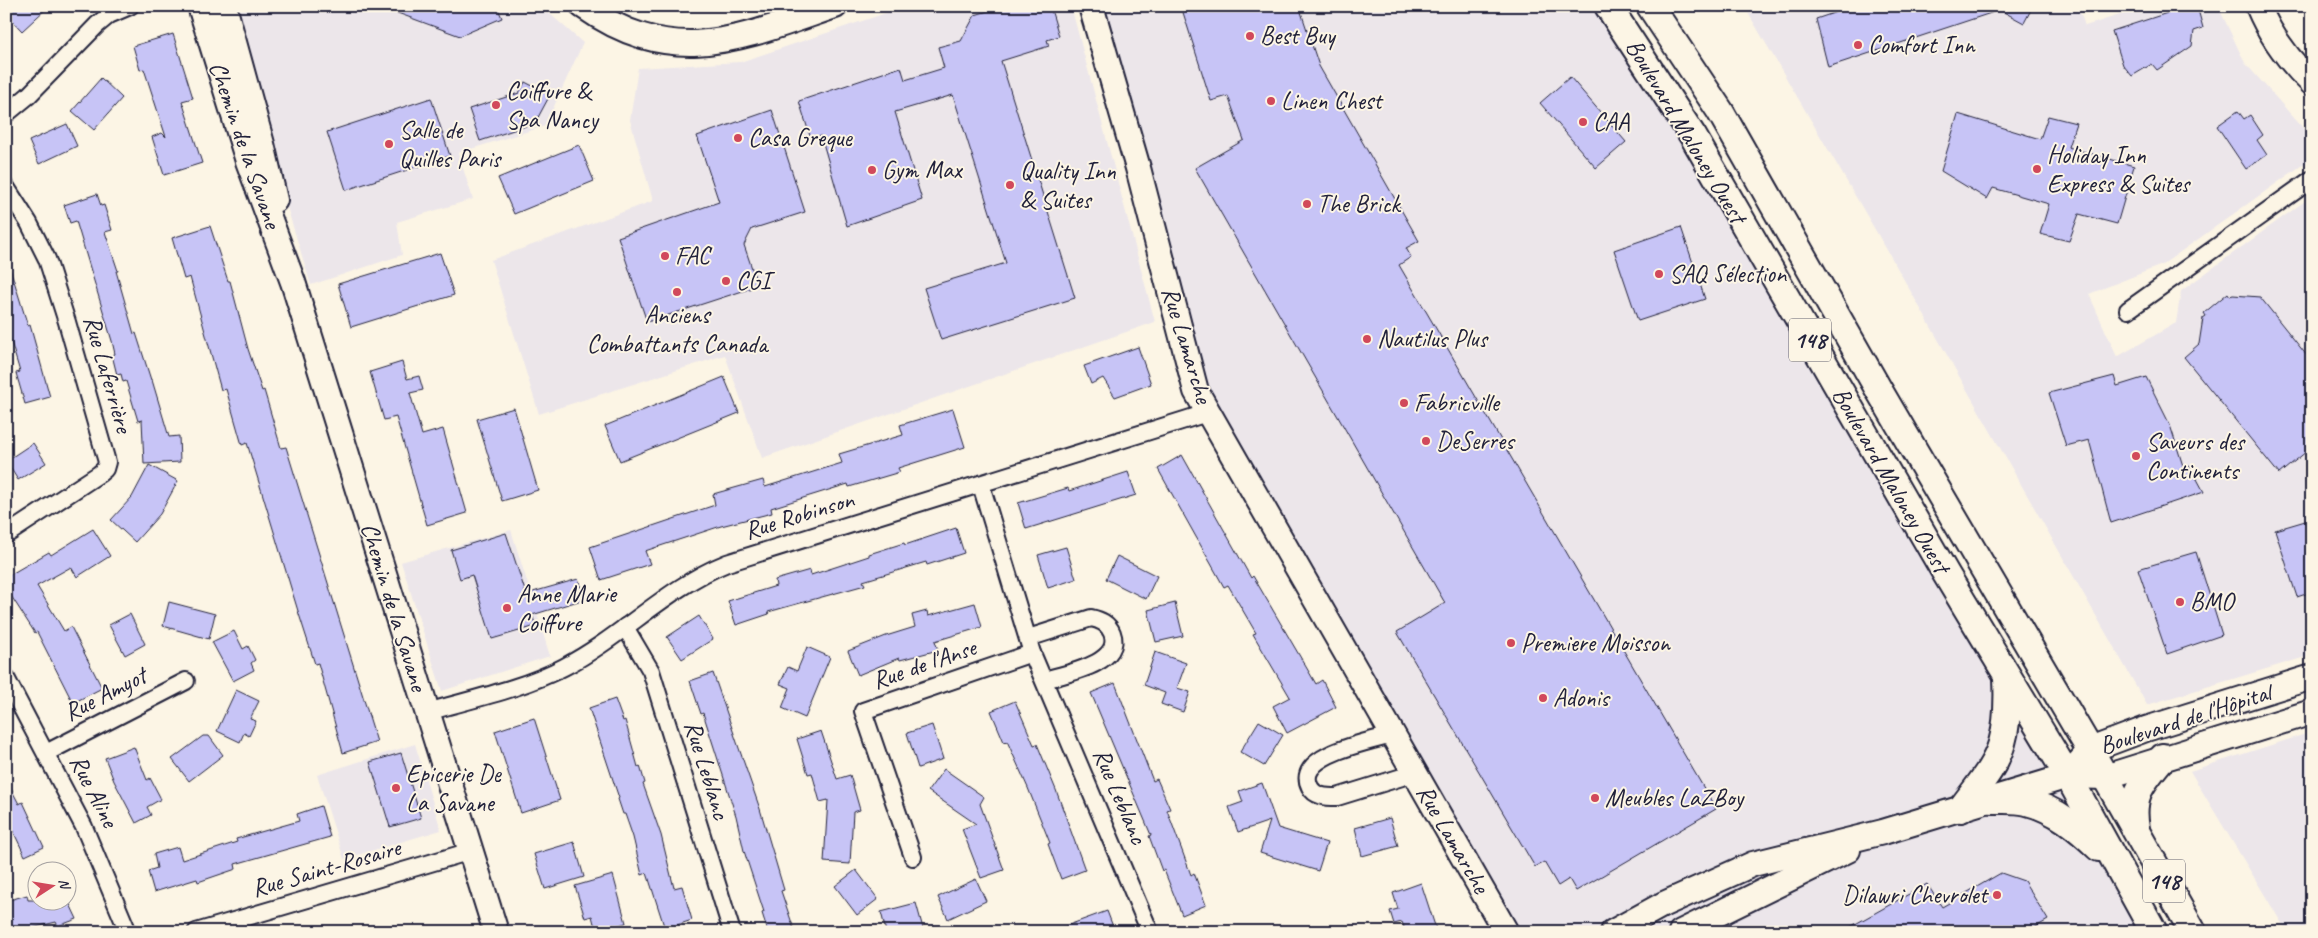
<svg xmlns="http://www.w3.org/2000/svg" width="2318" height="938" font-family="Caveat,sans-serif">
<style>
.built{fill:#ece6ea}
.building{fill:#c7c4f6;stroke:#22223b}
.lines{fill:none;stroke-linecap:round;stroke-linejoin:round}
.street-casing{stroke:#22223b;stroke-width:20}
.secondary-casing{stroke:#22223b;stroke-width:28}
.primary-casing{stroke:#22223b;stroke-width:30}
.street{stroke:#fcf5e5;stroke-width:16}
.secondary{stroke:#fcf5e5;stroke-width:24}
.primary{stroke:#fcf5e5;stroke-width:26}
.poi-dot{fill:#d1495b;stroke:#fcf5e5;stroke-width:2}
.labels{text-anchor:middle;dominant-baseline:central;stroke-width:4;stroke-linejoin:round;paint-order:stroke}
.shield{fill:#fcf5e5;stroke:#63616e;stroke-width:1}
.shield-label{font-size:24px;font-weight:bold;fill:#22223b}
.poi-label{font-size:25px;fill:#22223b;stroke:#fcf5e5;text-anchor:start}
.street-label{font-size:25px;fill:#22223b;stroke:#fcf5e5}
</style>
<rect width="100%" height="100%" fill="#fcf5e5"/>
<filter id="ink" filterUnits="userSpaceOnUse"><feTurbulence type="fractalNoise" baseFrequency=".02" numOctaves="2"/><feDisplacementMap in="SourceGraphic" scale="10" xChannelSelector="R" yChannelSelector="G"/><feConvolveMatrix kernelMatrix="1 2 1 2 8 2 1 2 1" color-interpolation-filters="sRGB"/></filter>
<g filter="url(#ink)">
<g class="built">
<polygon points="239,6 541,6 583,43 545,126 458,153 473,199 397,222 402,255 311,285 266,139 236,11"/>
<polygon points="659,6 715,6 682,13"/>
<polygon points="907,6 1071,6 1155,322 762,458 725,355 539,414 491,260 653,201 630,120 638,68 740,62"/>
<polygon points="1091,6 1608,6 2154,932 1506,932 1220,434"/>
<polygon points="1744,6 2078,6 2085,26 2148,6 2218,6 2245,63 2312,138 2312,158 2162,265 2089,294 2117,357 2176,323 2181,291 2312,196 2312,655 2147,705 1887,250"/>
<polygon points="511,530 550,656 442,691 401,562"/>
<polygon points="2312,732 2312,932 2287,932 2190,771"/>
<polygon points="415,744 441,830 344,859 317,775"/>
</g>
<g class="building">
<polygon points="6,6 49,6 22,31 6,14"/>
<polygon points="384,6 497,6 502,18 460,36 384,8"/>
<polygon points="1004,6 1050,6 1059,36 1047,40 1049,46 1001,61 1075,298 941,340 924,288 1006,263 953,95 895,112 922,200 847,226 821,136 811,139 799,101 901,67 905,80 944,68 938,47 961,41 975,15"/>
<polygon points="1181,6 1299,6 1319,66 1419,241 1406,248 1411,257 1399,265 1716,809 1576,891 1569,879 1558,886 1544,862 1535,867 1397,632 1445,603 1195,168 1244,140 1228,96 1211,101"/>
<polygon points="1854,6 2033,6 2024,23 2000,10 1828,67 1816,19"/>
<polygon points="2189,6 2197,6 2203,28 2194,31 2192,46 2157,70 2152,64 2132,76 2123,65 2112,31"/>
<polygon points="173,34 193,98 182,101 202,163 164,175 152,137 162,133 166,137 144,69 140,70 133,46"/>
<polygon points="1570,77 1626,142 1596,168 1540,103"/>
<polygon points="101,78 122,98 94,130 72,111"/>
<polygon points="525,82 550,95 535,123 480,141 469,109 519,93"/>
<polygon points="431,98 450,156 346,190 327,132"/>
<polygon points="772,110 805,212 752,229 744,245 758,286 647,322 618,237 719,202 697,136"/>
<polygon points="2238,111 2244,119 2250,115 2263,135 2257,140 2267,155 2246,169 2217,126"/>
<polygon points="1958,114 2040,139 2048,116 2076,123 2068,147 2134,166 2117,224 2079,214 2069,241 2040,234 2049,204 1993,188 1987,199 1941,171"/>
<polygon points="67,124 77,146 39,164 29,141"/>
<polygon points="579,145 594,181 514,214 498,178"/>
<polygon points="97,194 101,206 104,205 112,230 105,232 118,271 116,271 134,334 136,333 151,380 152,380 169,437 179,436 180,462 144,464 142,420 138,421 126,381 123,382 121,374 117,375 112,355 115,354 112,341 76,221 70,223 64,205"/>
<polygon points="210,226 228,281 230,281 248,349 262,391 264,390 281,448 286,447 298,486 377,742 343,753 318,663 315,664 298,611 247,443 242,445 226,389 221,390 190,277 184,279 172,238"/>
<polygon points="1681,227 1705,299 1638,321 1614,250"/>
<polygon points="440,253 454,295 351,327 338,284"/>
<polygon points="6,268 10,268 28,326 30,325 50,397 25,404 16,373 20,372 6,325"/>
<polygon points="2228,293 2230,296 2233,295 2260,297 2312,362 2312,447 2279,474 2184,357 2199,344 2203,318 2206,316 2204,313"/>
<polygon points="1138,347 1151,384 1115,397 1103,378 1091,384 1084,366"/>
<polygon points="402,362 407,379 419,376 423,390 410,393 422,435 443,429 467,513 427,525 396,417 384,420 370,372"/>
<polygon points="2114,376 2117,386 2146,377 2170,425 2184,469 2190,466 2204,492 2111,523 2089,440 2066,446 2049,393"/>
<polygon points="724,377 739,413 620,461 605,426"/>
<polygon points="514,408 538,490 502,501 477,419"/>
<polygon points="953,409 965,447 898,468 900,472 849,487 848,484 771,508 772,513 721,526 645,551 650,564 601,580 590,547 715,505 713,494 763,480 765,487 842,463 839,454 903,435 900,425"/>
<polygon points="33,443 46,463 18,480 6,461"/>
<polygon points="1182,455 1251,578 1253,576 1316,684 1322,680 1336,707 1287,733 1273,706 1290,697 1253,634 1256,633 1228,585 1224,587 1158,469"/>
<polygon points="149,465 178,481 160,514 135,542 111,520 132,497"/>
<polygon points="1128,472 1136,495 1026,529 1018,503 1068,488 1069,491"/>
<polygon points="2312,519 2312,592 2297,597 2275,530"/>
<polygon points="956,528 964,553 927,565 926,562 863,581 865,585 768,612 769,614 736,625 728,601 776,586 775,580 810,570 811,575 869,556 869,554 904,543 905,545"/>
<polygon points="93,529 110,556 77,577 71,567 37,586 64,631 71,627 102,688 73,703 37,632 35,633 6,588 6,577 49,552 51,555"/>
<polygon points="506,533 526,594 578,579 585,599 532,615 536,626 492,639 472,575 460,579 451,550"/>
<polygon points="1066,547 1076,579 1048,588 1038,555"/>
<polygon points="2196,552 2222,635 2167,654 2138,569"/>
<polygon points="1117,556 1157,576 1146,599 1106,579"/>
<polygon points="169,602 215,614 209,639 163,626"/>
<polygon points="975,603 982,627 935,641 938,650 900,660 899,658 858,675 848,651 886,636 915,627 912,615 927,611 928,616"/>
<polygon points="1175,603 1183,636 1156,642 1148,610"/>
<polygon points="130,614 145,644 125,655 109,625"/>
<polygon points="699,616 713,639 682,659 667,637"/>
<polygon points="234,631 243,649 248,646 255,660 251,663 254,670 233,681 212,642"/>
<polygon points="807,647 830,657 805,718 782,708 790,688 780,684 788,667 797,671"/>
<polygon points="1155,652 1186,663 1177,688 1190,692 1183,712 1161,704 1165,693 1144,685"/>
<polygon points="713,673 760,809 784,890 781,891 795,932 768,932 762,913 764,912 744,851 736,816 703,713 701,714 690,681"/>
<polygon points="1115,683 1153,781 1157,779 1170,809 1167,810 1191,875 1194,873 1206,905 1182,915 1164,870 1162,871 1149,836 1151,835 1091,693"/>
<polygon points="236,690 259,701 250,719 256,721 249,736 244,733 240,742 217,731"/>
<polygon points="615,699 623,721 625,720 638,767 640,766 645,783 643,784 661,835 674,888 682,886 692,920 665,929 647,873 642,875 633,837 625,814 623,814 618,799 619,798 589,708"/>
<polygon points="1015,701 1034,745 1037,744 1056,790 1085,870 1061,879 1048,844 1050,843 1028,788 1007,741 1004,742 991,711"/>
<polygon points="534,718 560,800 521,813 495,731"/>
<polygon points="1259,721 1283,735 1264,766 1240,752"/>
<polygon points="932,725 943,759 918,768 907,733"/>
<polygon points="821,731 837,779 850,775 860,810 853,812 850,864 824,862 828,800 820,802 812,773 808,774 797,739"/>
<polygon points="203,736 209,736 223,755 189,781 172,759"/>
<polygon points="134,747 147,780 150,778 161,799 147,807 151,815 136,823 114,781 105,758"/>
<polygon points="401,753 421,818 390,827 370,762"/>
<polygon points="944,769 984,797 980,804 1004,870 981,878 962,829 976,824 928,791"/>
<polygon points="6,779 19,804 23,802 44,847 25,856 6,816"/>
<polygon points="1262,783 1278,828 1327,843 1318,871 1260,853 1270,821 1238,832 1229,807 1243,802 1239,791"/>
<polygon points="321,806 330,837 235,864 236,869 198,882 197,879 154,892 148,871 157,868 154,854 178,847 182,860 237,842 236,839 299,821 297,814"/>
<polygon points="1390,818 1398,846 1362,856 1355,828"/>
<polygon points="574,842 584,877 545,889 534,854"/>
<polygon points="856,870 878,899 857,915 835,886"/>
<polygon points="2001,873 2024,881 2048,920 2027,932 1841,932 1927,884 1942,907"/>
<polygon points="613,875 626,923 596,931 592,916 585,918 575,886"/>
<polygon points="976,879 986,901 948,919 938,897"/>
<polygon points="1421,883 1437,932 1406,932 1402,922 1394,924 1390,911 1398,909 1393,893"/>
<polygon points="27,895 28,900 68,900 77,919 58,926 56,922 16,932 6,932 6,901"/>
<polygon points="916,903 924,932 886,932 881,912"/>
<polygon points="1107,911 1115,932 1055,932 1055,930"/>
</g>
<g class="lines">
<g class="street-casing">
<g id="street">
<polyline points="6,114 28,96 97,25 109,15 130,6"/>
<polyline points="6,187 29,223 47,259 67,322 107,462 105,469 99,474 6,535"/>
<polyline points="2128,310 2312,179"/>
<polyline points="981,485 1032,653 1150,932"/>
<polyline points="625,627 651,671 732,932"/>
<path d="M1028,638L1091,618C1100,620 1108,623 1112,633C1124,664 1064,674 1044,680"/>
<polyline points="6,678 84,827 128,932"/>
<path d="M427,712C472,699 522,689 564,667C622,637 667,587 727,563L1207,413"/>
<path d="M1392,735C1372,741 1293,755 1310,787C1315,797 1327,797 1337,797L1415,773"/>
<polyline points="46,753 186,681"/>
<polyline points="913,857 863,711 1032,653"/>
<polyline points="196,932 471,851"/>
</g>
</g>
<g class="secondary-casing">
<g id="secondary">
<polyline points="200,6 248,161 293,282 496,932"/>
<polyline points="224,6 262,144 275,200"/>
<path d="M583,6C674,70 741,38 835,6"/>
<polyline points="1091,6 1138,168 1196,391 1506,932"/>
<path d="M2258,6C2270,35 2289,61 2312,83"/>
<polyline points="2077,765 2090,750 2146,729 2312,677"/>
<polyline points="1613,932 1664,904 1753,864 1883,832 2068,776 2105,777 2312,712"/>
<polyline points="1681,932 1848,850"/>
</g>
</g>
<g class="primary-casing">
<g id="primary">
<polyline points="1608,6 1693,136 1946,574 2068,776 2154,932"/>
<polyline points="1650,6 1720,111 1880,392 2090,750 2193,932"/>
<path d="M1992,800C2003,800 2017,799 2027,802C2056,809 2078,828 2099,848"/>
<path d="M1961,809C1976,788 1995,768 2002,743C2008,722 2008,698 2007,677"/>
<path d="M2136,829C2130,794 2142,783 2163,757"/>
</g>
</g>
<use href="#street" class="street"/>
<use href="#secondary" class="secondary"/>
<use href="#primary" class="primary"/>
</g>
</g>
<g class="poi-dot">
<circle cx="1250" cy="36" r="5"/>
<circle cx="1858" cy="45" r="5"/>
<circle cx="1271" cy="101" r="5"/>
<circle cx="496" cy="105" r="5"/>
<circle cx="1583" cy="122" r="5"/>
<circle cx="738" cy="138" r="5"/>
<circle cx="389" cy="144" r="5"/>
<circle cx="2037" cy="169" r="5"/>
<circle cx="872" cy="170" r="5"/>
<circle cx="1010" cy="185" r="5"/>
<circle cx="1307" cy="204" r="5"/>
<circle cx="665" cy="256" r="5"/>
<circle cx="1659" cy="274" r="5"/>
<circle cx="726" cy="281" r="5"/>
<circle cx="677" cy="292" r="5"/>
<circle cx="1367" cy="339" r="5"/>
<circle cx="1404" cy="403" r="5"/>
<circle cx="1426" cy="441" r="5"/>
<circle cx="2136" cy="456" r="5"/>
<circle cx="2180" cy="602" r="5"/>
<circle cx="507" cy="608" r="5"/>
<circle cx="1511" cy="643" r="5"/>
<circle cx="1543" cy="698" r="5"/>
<circle cx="396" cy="788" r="5"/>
<circle cx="1595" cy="798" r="5"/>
<circle cx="1997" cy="895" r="5"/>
</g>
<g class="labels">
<g class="shield">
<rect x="1789" y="318.5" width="42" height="43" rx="4"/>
<rect x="2143" y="859.5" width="42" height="43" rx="4"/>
</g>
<g class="shield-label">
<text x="1810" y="340">148</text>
<text x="2164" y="881">148</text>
</g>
<g class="poi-label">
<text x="1260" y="36">Best Buy</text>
<text x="1868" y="45">Comfort Inn</text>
<text x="506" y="91">Coiffure &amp;<tspan x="506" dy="29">Spa Nancy</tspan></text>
<text x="1281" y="101">Linen Chest</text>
<text x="1593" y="122">CAA</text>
<text x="399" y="130">Salle de<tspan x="399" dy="29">Quilles Paris</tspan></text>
<text x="748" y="138">Casa Greque</text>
<text x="2047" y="155">Holiday Inn<tspan x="2047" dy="29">Express &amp; Suites</tspan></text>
<text x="882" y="170">Gym Max</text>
<text x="1020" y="171">Quality Inn<tspan x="1020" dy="29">&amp; Suites</tspan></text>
<text x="1317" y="204">The Brick</text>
<text x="675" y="256">FAC</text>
<text x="1669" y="274">SAQ Sélection</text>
<text x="736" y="281">CGI</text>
<text x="677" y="315" text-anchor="middle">Anciens<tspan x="677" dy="29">Combattants Canada</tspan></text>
<text x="1377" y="339">Nautilus Plus</text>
<text x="1414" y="403">Fabricville</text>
<text x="1436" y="441">DeSerres</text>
<text x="2146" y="442">Saveurs des<tspan x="2146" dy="29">Continents</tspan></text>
<text x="517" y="594">Anne Marie<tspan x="517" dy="29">Coiffure</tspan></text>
<text x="2190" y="602">BMO</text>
<text x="1521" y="643">Premiere Moisson</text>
<text x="1553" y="698">Adonis</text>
<text x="406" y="774">Epicerie De<tspan x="406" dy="29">La Savane</tspan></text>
<text x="1605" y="798">Meubles LaZBoy</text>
<text x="1987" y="895" text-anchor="end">Dilawri Chevrolet</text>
</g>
<g class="street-label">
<text transform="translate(1686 131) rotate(59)">Boulevard Maloney Ouest</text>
<text transform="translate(245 145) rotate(71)">Chemin de la Savane</text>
<text transform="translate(1187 345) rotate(73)">Rue Lamarche</text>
<text transform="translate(108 374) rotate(74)">Rue Laferrière</text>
<text transform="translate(1891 480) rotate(60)">Boulevard Maloney Ouest</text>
<text transform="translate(799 515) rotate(-17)">Rue Robinson</text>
<text transform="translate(394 607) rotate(73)">Chemin de la Savane</text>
<text transform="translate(924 664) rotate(-19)">Rue de l'Anse</text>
<text transform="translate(105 694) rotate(-27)">Rue Amyot</text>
<text transform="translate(2185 719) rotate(-18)">Boulevard de l'Hôpital</text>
<text transform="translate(707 770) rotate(73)">Rue Leblanc</text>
<text transform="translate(94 791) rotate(63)">Rue Aline</text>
<text transform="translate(1120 796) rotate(67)">Rue Leblanc</text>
<text transform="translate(1453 839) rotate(60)">Rue Lamarche</text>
<text transform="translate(326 868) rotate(-16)">Rue Saint-Rosaire</text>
</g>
</g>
<rect width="2318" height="938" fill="none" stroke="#fcf5e5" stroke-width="25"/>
<rect x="12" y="12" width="2293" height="913" fill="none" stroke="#22223b" stroke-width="2" filter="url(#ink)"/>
<g transform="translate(52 886) rotate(78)"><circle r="24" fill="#fcf5e5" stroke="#a5a1a1"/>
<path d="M0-4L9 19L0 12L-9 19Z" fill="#d1495b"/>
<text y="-8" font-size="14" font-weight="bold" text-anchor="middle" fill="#22223b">N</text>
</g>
</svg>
